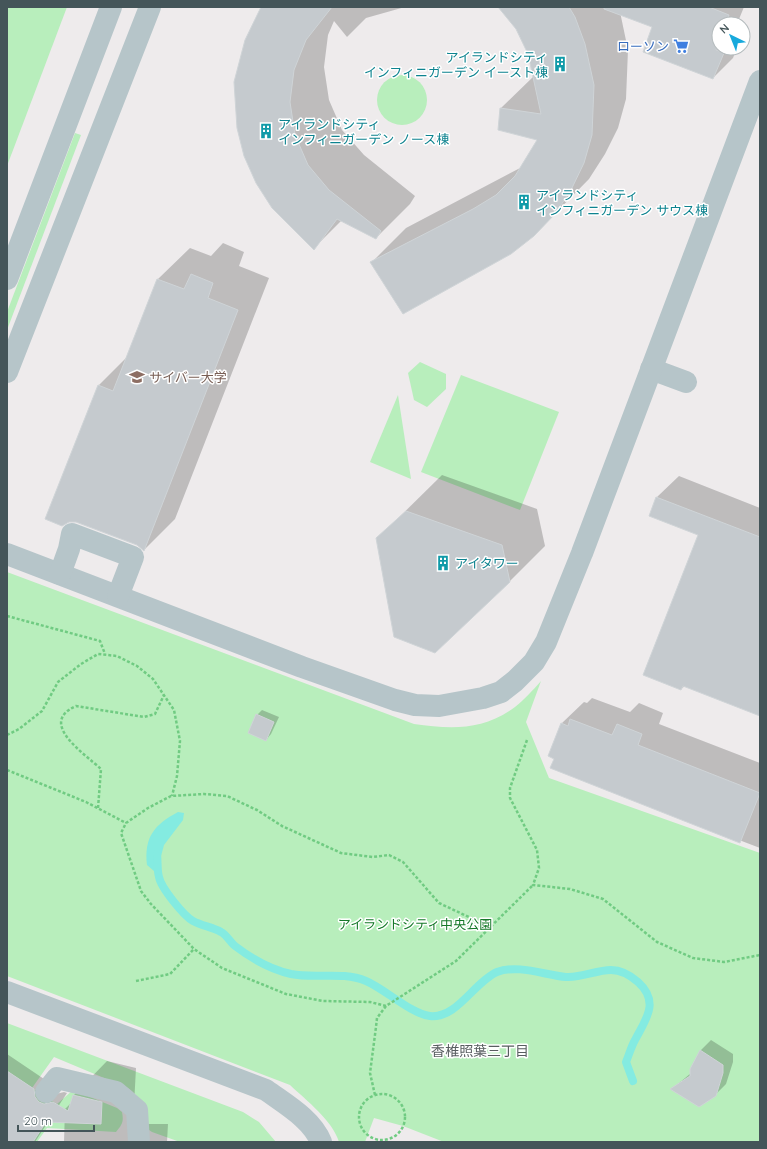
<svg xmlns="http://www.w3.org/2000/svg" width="767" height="1149" font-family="Quicksand,'Noto Sans JP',sans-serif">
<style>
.green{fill:#b8eebc}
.water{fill:#84ebe1}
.shadow{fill:#0003}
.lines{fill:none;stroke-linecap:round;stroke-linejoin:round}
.stream{stroke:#84ebe1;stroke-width:8}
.building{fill:#c5cace;stroke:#cfd4d7}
.path{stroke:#70cb82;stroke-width:2.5;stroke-dasharray:3 2;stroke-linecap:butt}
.minor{stroke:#b6c5c9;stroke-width:22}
.labels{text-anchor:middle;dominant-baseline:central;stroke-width:3;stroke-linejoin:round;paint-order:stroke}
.shop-label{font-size:13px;fill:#366cbe;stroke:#fff;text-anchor:end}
.culture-label{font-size:13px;fill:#0d838f;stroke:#fff;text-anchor:start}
.education-label{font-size:13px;fill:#785e54;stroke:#fff;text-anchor:start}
.park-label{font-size:13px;fill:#167929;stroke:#fff}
.neighbourhood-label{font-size:14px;fill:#585e60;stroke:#fff}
</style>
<rect width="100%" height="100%" fill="#eeebec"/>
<g class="green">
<polygon points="7,7 67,7 7,166"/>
<circle cx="402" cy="100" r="25"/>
<polygon points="75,133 81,135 7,330 7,312"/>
<polygon points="420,362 446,374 446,389 427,407 414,400 408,373"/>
<polygon points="461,375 559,412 520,510 421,472"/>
<polygon points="398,395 411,479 370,462"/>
<path d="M7,572L414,724C451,729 482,731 515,707C524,700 533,690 541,681L526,722L549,778L760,853V1142H444L403,1126L374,1118L365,1142H339C333,1121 306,1100 290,1085L7,976Z"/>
<path d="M7,1023L243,1112L259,1122L276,1142H180L152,1132L146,1128C142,1111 143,1098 128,1088L54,1057L32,1088L57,1104L73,1090L117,1108L122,1112C124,1122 122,1125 116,1132L47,1128L37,1142H7Z"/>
</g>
<path class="water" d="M178,812L184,813L183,820L164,845L160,860L154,871L147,865C144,837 154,825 178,812Z"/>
<g class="shadow">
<polygon points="261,7 405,7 366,18 347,37 334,21 328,35 324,67 329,100 342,130 364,155 415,196 410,204 376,238 342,220 314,248"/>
<polygon points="499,7 619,7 628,50 626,99 618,128 605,154 589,179 534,235 371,263 406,228 522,167 539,140 499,129 501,108 534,76 529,53 517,28"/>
<polygon points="644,7 744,7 737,24 719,24 719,48 737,48 733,58 713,78 653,27"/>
<polygon points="223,243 244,252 239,266 269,278 175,519 144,550 99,385 127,357 158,279 190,248 211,256"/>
<polygon points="442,475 537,509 545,546 509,582 377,539"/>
<polygon points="679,476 760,508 760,715 685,686 681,689 699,534 650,515 657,497"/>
<polygon points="592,698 630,712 639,703 663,713 659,724 760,763 760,848 551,768 556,758 562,723 584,702 587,703"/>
<polygon points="262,710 279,717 271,734 266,740 257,715"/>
<polygon points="711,1040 733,1054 733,1062 726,1084 715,1095 672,1089 691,1073 700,1051"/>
<polygon points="7,1054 44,1079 56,1094 64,1092 67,1093 35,1142 7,1142"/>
<polygon points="107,1061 136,1068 133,1124 168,1124 167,1142 64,1142 65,1109 72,1102 74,1095"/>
</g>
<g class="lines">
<path class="stream" d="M157,854C158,862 157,870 159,877C161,888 184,916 193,921C202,926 213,927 221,932C227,935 230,942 235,946C252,959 269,969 291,974C316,979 342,971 366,981C385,989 411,1014 430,1016C457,1019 474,982 497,972C517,964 545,975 566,977C582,978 596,970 611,970C622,970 630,975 638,982C660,1002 646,1019 635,1040C631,1047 629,1055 626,1062L633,1081"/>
</g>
<g class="building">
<polygon points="261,7 332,7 306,40 294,70 290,102 295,135 308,165 329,190 381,231 376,239 337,219 314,250 272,208 256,183 244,156 237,128 234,82 245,40"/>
<polygon points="498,7 569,7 575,17 585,44 594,85 592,135 584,163 571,190 555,214 534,236 511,254 403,314 370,262 473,209 496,195 515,176 537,140 498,130 500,108 541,114 528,54 516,29"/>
<polygon points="604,7 709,7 729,15 726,24 719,24 719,41 716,50 724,53 713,79 643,52 652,27 604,9"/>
<polygon points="191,274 213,283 208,298 238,310 144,551 137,545 76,522 69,522 62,526 45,519 98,385 113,391 157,279 184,289"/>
<polygon points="656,497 760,537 760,716 683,686 681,690 643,675 698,535 649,516"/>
<polygon points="406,511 502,545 510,582 435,653 394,637 376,538"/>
<polygon points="256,714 274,722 266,741 248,733"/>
<polygon points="570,719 612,735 617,724 642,734 638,745 760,793 740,843 550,768 554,759 548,756 561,723 568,726"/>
<polygon points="700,1050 723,1065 723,1073 716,1096 699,1107 670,1089 690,1076 690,1069"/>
<polygon points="7,1071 34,1089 35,1097 39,1102 44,1104 53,1102 68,1111 73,1095 102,1102 101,1124 46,1122 33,1142 7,1142"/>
</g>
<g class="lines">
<g class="path">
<polyline points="7,616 100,641 105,654"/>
<polyline points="7,735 19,729 42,711 58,682 81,664 98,654 117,656 137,666 153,679 174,710 180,741 177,776 172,796"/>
<polyline points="527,740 510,788 510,798 537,850 539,868 533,885 570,889 603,899 657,942 693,958 724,962 760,955"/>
<polyline points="7,770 86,802 126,823"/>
<path d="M98,808L101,769C85,754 37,723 76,706L144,717L155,714L164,695"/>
<polyline points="136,981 170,974 194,949"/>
<polyline points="386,1006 370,1002 323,1001 286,994 222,968 194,949 151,904 141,891 121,833 126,823 148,808 171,796 204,794 227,796 257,810 282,826 341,853 373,857 389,855 403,862 439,903 490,927"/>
<circle cx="382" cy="1117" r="23"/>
<polyline points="375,1095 370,1073 376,1027 377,1018 386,1006 456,961 533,885"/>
</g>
<g class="minor">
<polyline points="7,279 111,7"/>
<polyline points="651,369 686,382"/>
<polyline points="7,372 150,7"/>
<polyline points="7,554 302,667 395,700 415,705 439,706 483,698 501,692 515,681 534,662 546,642 582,553 760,81"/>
<polyline points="60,574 69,549 72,534 133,557 118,596"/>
<path d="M7,992L266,1090C285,1104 312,1119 321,1142"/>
<polyline points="46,1092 57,1078 116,1092 137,1110 139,1142"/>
</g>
</g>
<defs>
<g id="supermarket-bare" transform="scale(1.2)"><path d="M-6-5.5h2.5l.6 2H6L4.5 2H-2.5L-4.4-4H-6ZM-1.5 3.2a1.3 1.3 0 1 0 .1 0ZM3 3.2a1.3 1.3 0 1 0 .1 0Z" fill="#3f7fe0" stroke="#fff" stroke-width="2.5" paint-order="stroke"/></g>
<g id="building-bare" transform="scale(1.2)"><path d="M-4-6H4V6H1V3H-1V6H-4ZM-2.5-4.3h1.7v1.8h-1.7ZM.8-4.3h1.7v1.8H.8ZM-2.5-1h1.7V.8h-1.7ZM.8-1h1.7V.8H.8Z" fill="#0f9aa8" stroke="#fff" stroke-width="2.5" paint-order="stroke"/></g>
<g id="university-bare" transform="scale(1.2)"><path d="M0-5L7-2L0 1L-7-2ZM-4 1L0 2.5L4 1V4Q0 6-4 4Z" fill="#8d6e63" stroke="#fff" stroke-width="2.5" paint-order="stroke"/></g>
</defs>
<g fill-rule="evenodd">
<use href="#supermarket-bare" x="681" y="46"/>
<use href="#building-bare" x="560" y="64"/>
<use href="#building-bare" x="266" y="131"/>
<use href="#building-bare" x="524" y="202"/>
<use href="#university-bare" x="137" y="377"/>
<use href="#building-bare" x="443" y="563"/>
</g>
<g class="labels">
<g class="shop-label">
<text x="669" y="46">ローソン</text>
</g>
<g class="culture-label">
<text x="548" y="57" text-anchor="end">アイランドシティ<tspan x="548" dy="15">インフィニガーデン イースト棟</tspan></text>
<text x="278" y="124">アイランドシティ<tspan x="278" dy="15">インフィニガーデン ノース棟</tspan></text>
<text x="536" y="195">アイランドシティ<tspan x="536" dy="15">インフィニガーデン サウス棟</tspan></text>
<text x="455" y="563">アイタワー</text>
</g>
<g class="education-label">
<text x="149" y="377">サイバー大学</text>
</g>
<g class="park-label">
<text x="415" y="924">アイランドシティ中央公園</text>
</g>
<g class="neighbourhood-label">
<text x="480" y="1051">香椎照葉三丁目</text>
</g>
</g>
<rect width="767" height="1149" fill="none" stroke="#445559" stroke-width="16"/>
<g transform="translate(731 36) rotate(317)"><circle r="19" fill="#ffffff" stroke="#b4bbbd"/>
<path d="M0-3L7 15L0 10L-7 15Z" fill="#18a9dc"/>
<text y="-6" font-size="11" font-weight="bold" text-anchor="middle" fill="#445559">N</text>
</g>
<path d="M18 1125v6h76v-6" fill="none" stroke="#445559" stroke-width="2"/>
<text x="24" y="1125" font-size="12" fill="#445559" stroke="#ffffff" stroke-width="3" paint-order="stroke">20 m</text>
</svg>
